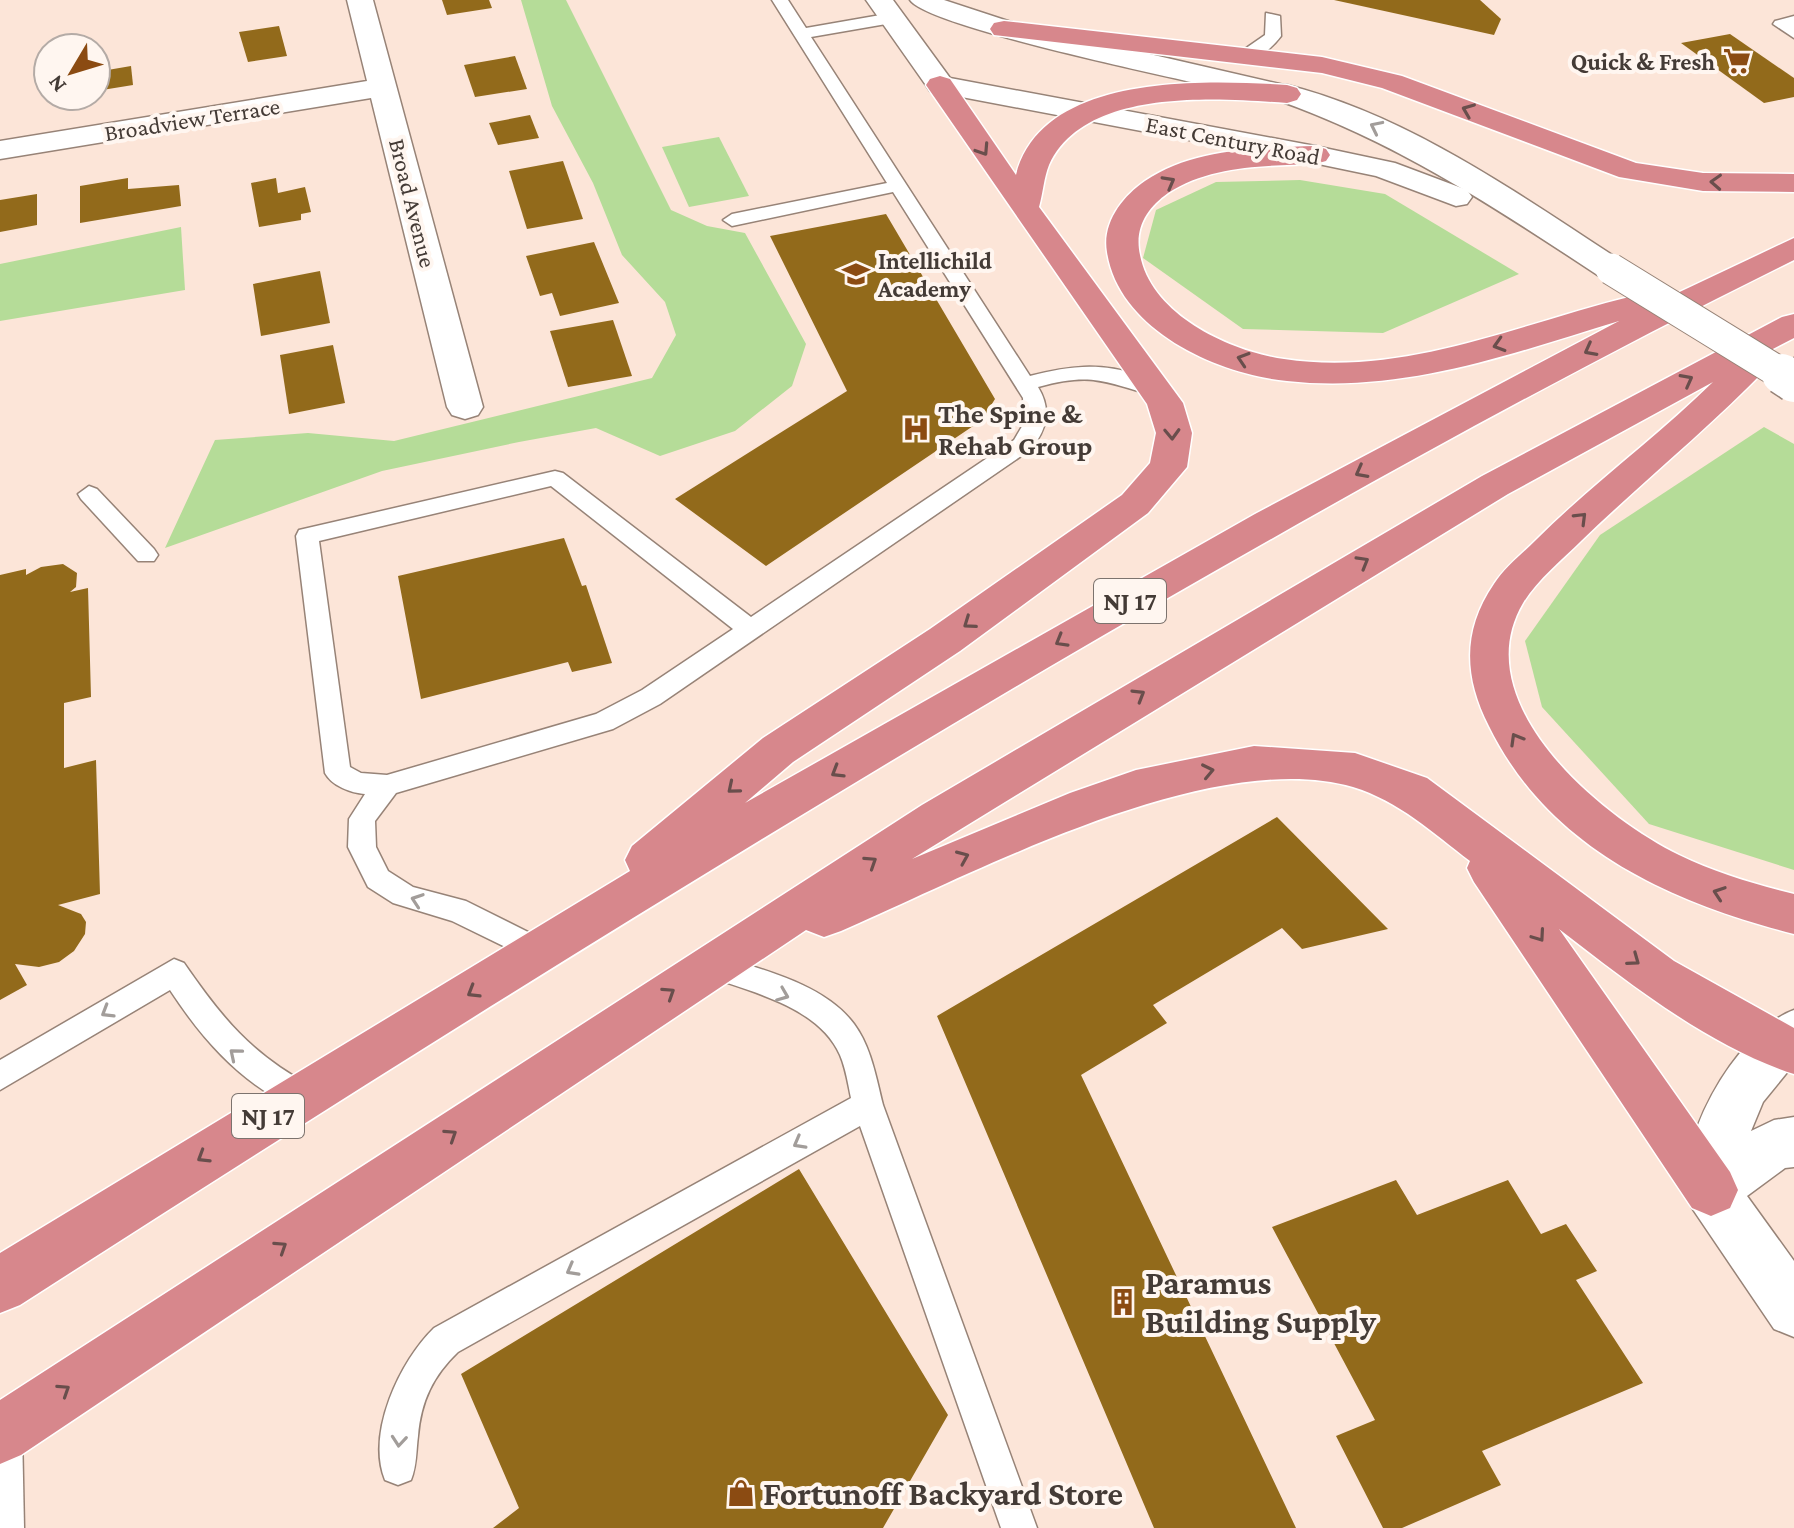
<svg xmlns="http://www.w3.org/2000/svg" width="1794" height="1528" font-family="'Crimson Pro',serif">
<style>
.green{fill:#b5dc98}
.building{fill:#926a1b}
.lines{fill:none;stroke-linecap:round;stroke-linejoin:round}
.service-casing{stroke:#978377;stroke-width:3}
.minor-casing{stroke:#978377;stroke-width:3}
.tertiary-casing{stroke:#978377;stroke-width:3}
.secondary-casing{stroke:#978377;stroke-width:3}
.trunk-casing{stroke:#fff;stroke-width:3}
.service{fill:#fff;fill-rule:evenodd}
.minor{fill:#fff;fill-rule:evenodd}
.tertiary{fill:#fff;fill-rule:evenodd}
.secondary{fill:#fff;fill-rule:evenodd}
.trunk{fill:#d7878c;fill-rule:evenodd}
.secondary-bridge-far1-casing{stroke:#978377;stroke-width:33;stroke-linecap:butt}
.secondary-bridge-casing{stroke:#978377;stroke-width:43;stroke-linecap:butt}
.secondary-bridge-far1{stroke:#fff;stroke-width:31}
.secondary-bridge{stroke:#fff;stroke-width:40}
.oneway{stroke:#694e4c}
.oneway2{stroke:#a29d9a}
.labels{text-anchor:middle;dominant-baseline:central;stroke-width:8;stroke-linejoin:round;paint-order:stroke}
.far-poi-label{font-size:24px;font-weight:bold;fill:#443b36;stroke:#fff6f0;text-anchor:end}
.far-street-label{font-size:24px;fill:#443b36;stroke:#fff6f0}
.shield{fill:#fff6f0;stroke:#7c736e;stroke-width:2}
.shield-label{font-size:26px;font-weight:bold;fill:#443b36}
.poi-label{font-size:28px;font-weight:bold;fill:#443b36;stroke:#fff6f0;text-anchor:start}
.near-poi-label{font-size:34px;font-weight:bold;fill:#443b36;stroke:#fff6f0;text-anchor:start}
</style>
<rect width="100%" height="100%" fill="#fce5d8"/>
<g class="green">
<polygon points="521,0 566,0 671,210 707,226 745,233 806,344 792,386 735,431 660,456 596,428 519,442 382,471 165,548 215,440 308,433 394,441 652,378 676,335 665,302 622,255 593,183 552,106"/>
<polygon points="719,137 749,196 689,207 662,147"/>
<polygon points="1300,180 1385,194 1519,274 1383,333 1243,329 1143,258 1156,210 1216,182"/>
<polygon points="181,227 185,290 0,321 0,264"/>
<polygon points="1764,427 1794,444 1794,870 1649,824 1542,707 1525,641 1600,535"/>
</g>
<g class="building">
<polygon points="442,0 489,0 492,8 447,15"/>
<polygon points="1334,0 1480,0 1501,19 1494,35"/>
<polygon points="279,26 287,56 248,62 239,32"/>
<polygon points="1730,34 1794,78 1794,97 1764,103 1681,43"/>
<polygon points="515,56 527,89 475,97 464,65"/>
<polygon points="131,66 133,85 96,91 96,72"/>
<polygon points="530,115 539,138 498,145 489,123"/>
<polygon points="563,161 583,219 527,229 509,171"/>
<polygon points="128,178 128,189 179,185 181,206 80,223 80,186"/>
<polygon points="276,178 278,193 305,187 311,212 301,214 301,220 259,227 251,183"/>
<polygon points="37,194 37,225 0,232 0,200"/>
<polygon points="886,214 995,399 982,420 766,566 675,499 847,391 770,236"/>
<polygon points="594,242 619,303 560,316 552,293 540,296 526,256"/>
<polygon points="320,271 330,323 261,336 253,284"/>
<polygon points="613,320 632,376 568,387 550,331"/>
<polygon points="333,345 345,403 289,414 280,355"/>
<polygon points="564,538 582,586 586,585 612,663 572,672 568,662 421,699 398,576"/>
<polygon points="63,564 77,573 76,587 70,592 88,588 91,697 64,703 64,768 96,760 100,894 58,905 81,914 86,922 85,934 74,951 59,962 39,967 15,964 27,985 0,1000 0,575 26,569 26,575 41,567"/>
<polygon points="1277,817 1388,929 1302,949 1282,928 1153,1005 1167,1023 1081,1075 1296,1528 1154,1528 937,1016"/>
<polygon points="799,1169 948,1415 883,1528 493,1528 519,1508 461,1374"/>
<polygon points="1396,1180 1417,1215 1508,1180 1541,1234 1566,1224 1597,1271 1576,1280 1643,1383 1482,1451 1501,1485 1402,1528 1383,1528 1336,1436 1375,1420 1272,1227"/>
</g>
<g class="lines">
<g class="service-casing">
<g id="service">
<path d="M772,0H788L806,28L892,13L900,18L892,23L811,37L1030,376C1068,366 1100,362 1138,375C1147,378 1159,381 1165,389L1155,396C1104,382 1093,372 1038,387C1052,410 1047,430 1030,450L660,704L613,729L396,793L375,821L376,847L388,871L413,887L466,901L550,943L554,952L550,961L540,964L452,921L393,903L368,887L348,847L349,819L365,794C351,793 332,786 325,773L296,536L299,530L555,471L563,473L751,617L1014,440L1024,423L1023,398L893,192L732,226L723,220L732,214L887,183ZM551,486L733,629L642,690L596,714L387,775L361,773L350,767L319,541Z"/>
<path d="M1266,13L1280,16L1281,36C1271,49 1257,62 1239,59V53L1265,35Z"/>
<polygon points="1794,16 1794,38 1773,24 1775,21"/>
<polygon points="89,486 97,489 154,549 158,555 154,561 138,561 81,499 78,494"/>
<path d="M711,953C757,969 823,982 854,1024C871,1047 876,1077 883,1105L1037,1528H1001L860,1126L458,1352C433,1376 421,1401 418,1436C416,1451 417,1465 411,1480L398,1485L385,1480C366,1433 400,1361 434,1328L851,1098C848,1084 846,1069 840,1055C818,1005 747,991 701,974L697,965L701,956Z"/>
<path d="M174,959L184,963C222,1018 251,1054 311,1086L315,1096L311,1106L300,1110L289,1106C236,1077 203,1040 170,990L0,1090V1060Z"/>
<polygon points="5,1413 17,1418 22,1430 24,1528 0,1528 0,1415"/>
</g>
</g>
<g class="minor-casing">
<polygon id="minor" points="347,0 373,0 483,407 478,415 465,419 452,415 447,407 371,98 0,159 0,141 367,81"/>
</g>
<g class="tertiary-casing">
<g id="tertiary">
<polygon points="866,0 893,0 950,78 1315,146 1326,149 1330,155 1326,161 1315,164 930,91"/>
<path d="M910,0H944L1011,22L1297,88L1301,94L1297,100L1287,103C1233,90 930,30 910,0Z"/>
</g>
</g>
<g class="secondary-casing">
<g id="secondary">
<path d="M1287,85C1410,116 1518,194 1623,262L1627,269L1623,276L1611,279L1599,276C1496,208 1395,141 1277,100L1273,94L1277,88Z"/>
<polygon points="1315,146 1395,163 1467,190 1472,197 1467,204 1456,206 1376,176 1304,161 1300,155 1304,149"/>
<path d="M1794,1010V1064L1763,1102L1751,1131L1774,1120L1794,1117V1167L1785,1168L1747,1196L1794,1261V1337L1774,1329L1692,1208C1667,1150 1736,1031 1794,1010Z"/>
</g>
</g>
<g class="trunk-casing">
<g id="trunk">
<polygon points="1004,21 1322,57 1402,76 1636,163 1703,173 1794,174 1794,192 1703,191 1619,177 1382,88 1322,73 994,35 990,29 994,23"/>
<path d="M940,76L950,79L1016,175C1042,72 1206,80 1287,85L1297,88L1301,94L1297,100L1287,103C1218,98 1084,87 1049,165C1044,177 1043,193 1039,207L1183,403L1192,433L1187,467L1148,513L960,651L793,762L745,803L1255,514L1619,321C1511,354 1402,394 1287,381C1217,374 1119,330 1107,252C1102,223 1122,197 1145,181C1193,148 1259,148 1315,146L1326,149L1330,155L1326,161L1315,164C1265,166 1211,165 1168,193C1147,208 1134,228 1140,255C1151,314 1228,351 1284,359C1405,377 1518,324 1633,296L1645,299L1650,306L1794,238V260C1540,385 1294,524 1049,667C701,872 359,1087 20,1305L0,1313V1253L630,871L625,860L632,846L763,738L930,629L1122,495L1150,463L1156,433L1147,404L926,85L930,79Z"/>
<path d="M1794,314V338L1767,352L1772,360L1767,368C1708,429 1642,482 1581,541C1562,560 1537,580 1523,603C1464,703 1601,817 1679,855C1716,873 1754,884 1794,894V934C1669,902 1549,848 1489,726C1464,677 1462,631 1494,584C1505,567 1522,554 1536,540C1592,484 1656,438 1713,382L1508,494L912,859L1070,793L1136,770L1254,746L1355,753L1427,778L1674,961L1794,1028V1074C1710,1047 1629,983 1559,929L1730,1172L1738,1190L1730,1208L1711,1216L1692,1208L1474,882L1467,868L1470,861C1433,833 1399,801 1353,787C1210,746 973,874 841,931L824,937L806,930L21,1455L0,1464V1400L922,805L1482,476L1782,317Z"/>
</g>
</g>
<use href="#service" class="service"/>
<use href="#minor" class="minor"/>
<use href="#tertiary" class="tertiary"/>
<use href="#secondary" class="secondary"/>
<use href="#trunk" class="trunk"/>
<g class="secondary-bridge-far1-casing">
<polyline id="secondary-bridge-far1" points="1611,269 1785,376"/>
</g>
<g class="secondary-bridge-casing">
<polyline id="secondary-bridge" points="1782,374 1794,382"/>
</g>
<use href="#secondary-bridge-far1" class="secondary-bridge-far1"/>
<use href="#secondary-bridge" class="secondary-bridge"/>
</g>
<defs><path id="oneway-chevron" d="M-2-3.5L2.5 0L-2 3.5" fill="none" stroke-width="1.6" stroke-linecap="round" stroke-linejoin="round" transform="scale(2)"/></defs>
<g class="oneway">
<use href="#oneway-chevron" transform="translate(1468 110) rotate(-158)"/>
<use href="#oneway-chevron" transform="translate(983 150) rotate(57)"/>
<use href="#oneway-chevron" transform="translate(1169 182) rotate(-29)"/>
<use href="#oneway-chevron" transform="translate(1716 182) rotate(-177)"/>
<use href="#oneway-chevron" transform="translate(1499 345) rotate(163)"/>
<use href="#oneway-chevron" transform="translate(1590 350) rotate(152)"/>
<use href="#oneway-chevron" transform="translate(1243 359) rotate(-162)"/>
<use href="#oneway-chevron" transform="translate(1687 380) rotate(-28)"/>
<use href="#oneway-chevron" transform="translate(1172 434) rotate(88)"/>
<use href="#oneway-chevron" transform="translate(1361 472) rotate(152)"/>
<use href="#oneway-chevron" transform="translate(1581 518) rotate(-45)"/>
<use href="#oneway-chevron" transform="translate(1363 562) rotate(-30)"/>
<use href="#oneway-chevron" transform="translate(969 623) rotate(145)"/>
<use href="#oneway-chevron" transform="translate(1061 641) rotate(150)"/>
<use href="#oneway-chevron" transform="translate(1139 695) rotate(-31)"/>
<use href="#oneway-chevron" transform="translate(1516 739) rotate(-120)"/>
<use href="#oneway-chevron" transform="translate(1208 771) rotate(-12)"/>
<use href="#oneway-chevron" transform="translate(837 772) rotate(149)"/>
<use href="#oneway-chevron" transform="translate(733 788) rotate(140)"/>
<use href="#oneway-chevron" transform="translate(963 857) rotate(-23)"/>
<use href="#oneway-chevron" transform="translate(871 862) rotate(-33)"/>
<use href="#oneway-chevron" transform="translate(1719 893) rotate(-161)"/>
<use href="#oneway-chevron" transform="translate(1539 936) rotate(55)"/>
<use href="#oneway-chevron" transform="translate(1634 960) rotate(36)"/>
<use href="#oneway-chevron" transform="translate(473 992) rotate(149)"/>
<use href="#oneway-chevron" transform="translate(669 993) rotate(-33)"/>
<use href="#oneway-chevron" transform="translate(451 1135) rotate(-33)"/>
<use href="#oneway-chevron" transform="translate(203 1157) rotate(148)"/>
<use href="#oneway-chevron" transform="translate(281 1247) rotate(-33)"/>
<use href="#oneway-chevron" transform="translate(64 1390) rotate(-33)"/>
</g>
<g class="oneway2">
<use href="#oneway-chevron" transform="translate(1376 127) rotate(-154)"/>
<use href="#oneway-chevron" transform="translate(417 900) rotate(-161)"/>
<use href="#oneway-chevron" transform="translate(783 995) rotate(22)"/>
<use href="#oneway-chevron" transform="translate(107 1012) rotate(149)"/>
<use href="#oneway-chevron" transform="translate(235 1054) rotate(-140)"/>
<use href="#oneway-chevron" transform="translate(799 1143) rotate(151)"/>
<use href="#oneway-chevron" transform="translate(572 1270) rotate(151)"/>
<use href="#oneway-chevron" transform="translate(399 1441) rotate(95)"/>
</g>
<defs>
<g id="supermarket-bare" transform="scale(2.16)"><path d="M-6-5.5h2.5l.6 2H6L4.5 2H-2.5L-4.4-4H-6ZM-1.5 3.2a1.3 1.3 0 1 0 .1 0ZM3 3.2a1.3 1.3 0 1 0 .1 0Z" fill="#8b4b12" stroke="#fff6f0" stroke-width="2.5" paint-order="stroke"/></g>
<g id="school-bare" transform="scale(2.16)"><path d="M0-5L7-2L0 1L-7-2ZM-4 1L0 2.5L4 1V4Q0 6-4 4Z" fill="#8b4b12" stroke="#fff6f0" stroke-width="2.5" paint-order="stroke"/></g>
<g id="hospital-bare" transform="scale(2.16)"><path d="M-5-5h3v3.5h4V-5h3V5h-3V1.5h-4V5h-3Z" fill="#8b4b12" stroke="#fff6f0" stroke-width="2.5" paint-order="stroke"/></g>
<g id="building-bare" transform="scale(2.16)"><path d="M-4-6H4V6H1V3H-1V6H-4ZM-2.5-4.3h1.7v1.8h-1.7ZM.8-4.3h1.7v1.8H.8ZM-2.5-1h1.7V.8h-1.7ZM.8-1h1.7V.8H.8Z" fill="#8b4b12" stroke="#fff6f0" stroke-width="2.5" paint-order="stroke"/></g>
<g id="shop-bare" transform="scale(2.16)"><path d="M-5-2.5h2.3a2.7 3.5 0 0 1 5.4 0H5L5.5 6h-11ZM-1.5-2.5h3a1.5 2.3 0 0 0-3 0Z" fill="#8b4b12" stroke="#fff6f0" stroke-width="2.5" paint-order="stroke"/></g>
</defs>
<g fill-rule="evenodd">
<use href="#supermarket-bare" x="1737" y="61"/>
<use href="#school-bare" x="856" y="274"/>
<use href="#hospital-bare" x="916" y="429"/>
<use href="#building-bare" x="1123" y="1302"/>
<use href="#shop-bare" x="741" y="1493"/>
</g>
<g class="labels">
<g class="far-poi-label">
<text x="1715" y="61">Quick &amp; Fresh</text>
<text x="878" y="260" text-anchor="start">Intellichild<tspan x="878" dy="28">Academy</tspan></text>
</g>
<g class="far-street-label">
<text transform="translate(192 119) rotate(-9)">Broadview Terrace</text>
<text transform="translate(1233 140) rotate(11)">East Century Road</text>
<text transform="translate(413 203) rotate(76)">Broad Avenue</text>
</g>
<g class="shield">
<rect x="1094" y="579" width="72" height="44" rx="6"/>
<rect x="232" y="1094" width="72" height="44" rx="6"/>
</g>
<g class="shield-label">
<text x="1130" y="601">NJ 17</text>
<text x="268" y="1116">NJ 17</text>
</g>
<g class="poi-label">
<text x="938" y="413">The Spine &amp;<tspan x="938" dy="32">Rehab Group</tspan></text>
</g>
<g class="near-poi-label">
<text x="1145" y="1282">Paramus<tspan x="1145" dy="39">Building Supply</tspan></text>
<text x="763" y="1493">Fortunoff Backyard Store</text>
</g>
</g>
<g transform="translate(72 72) rotate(232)"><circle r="38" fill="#fff6f0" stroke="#b4aba6" stroke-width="2"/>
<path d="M0-6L14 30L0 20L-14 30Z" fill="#8b4b12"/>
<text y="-12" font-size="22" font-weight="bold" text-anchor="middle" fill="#443b36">N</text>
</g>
</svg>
